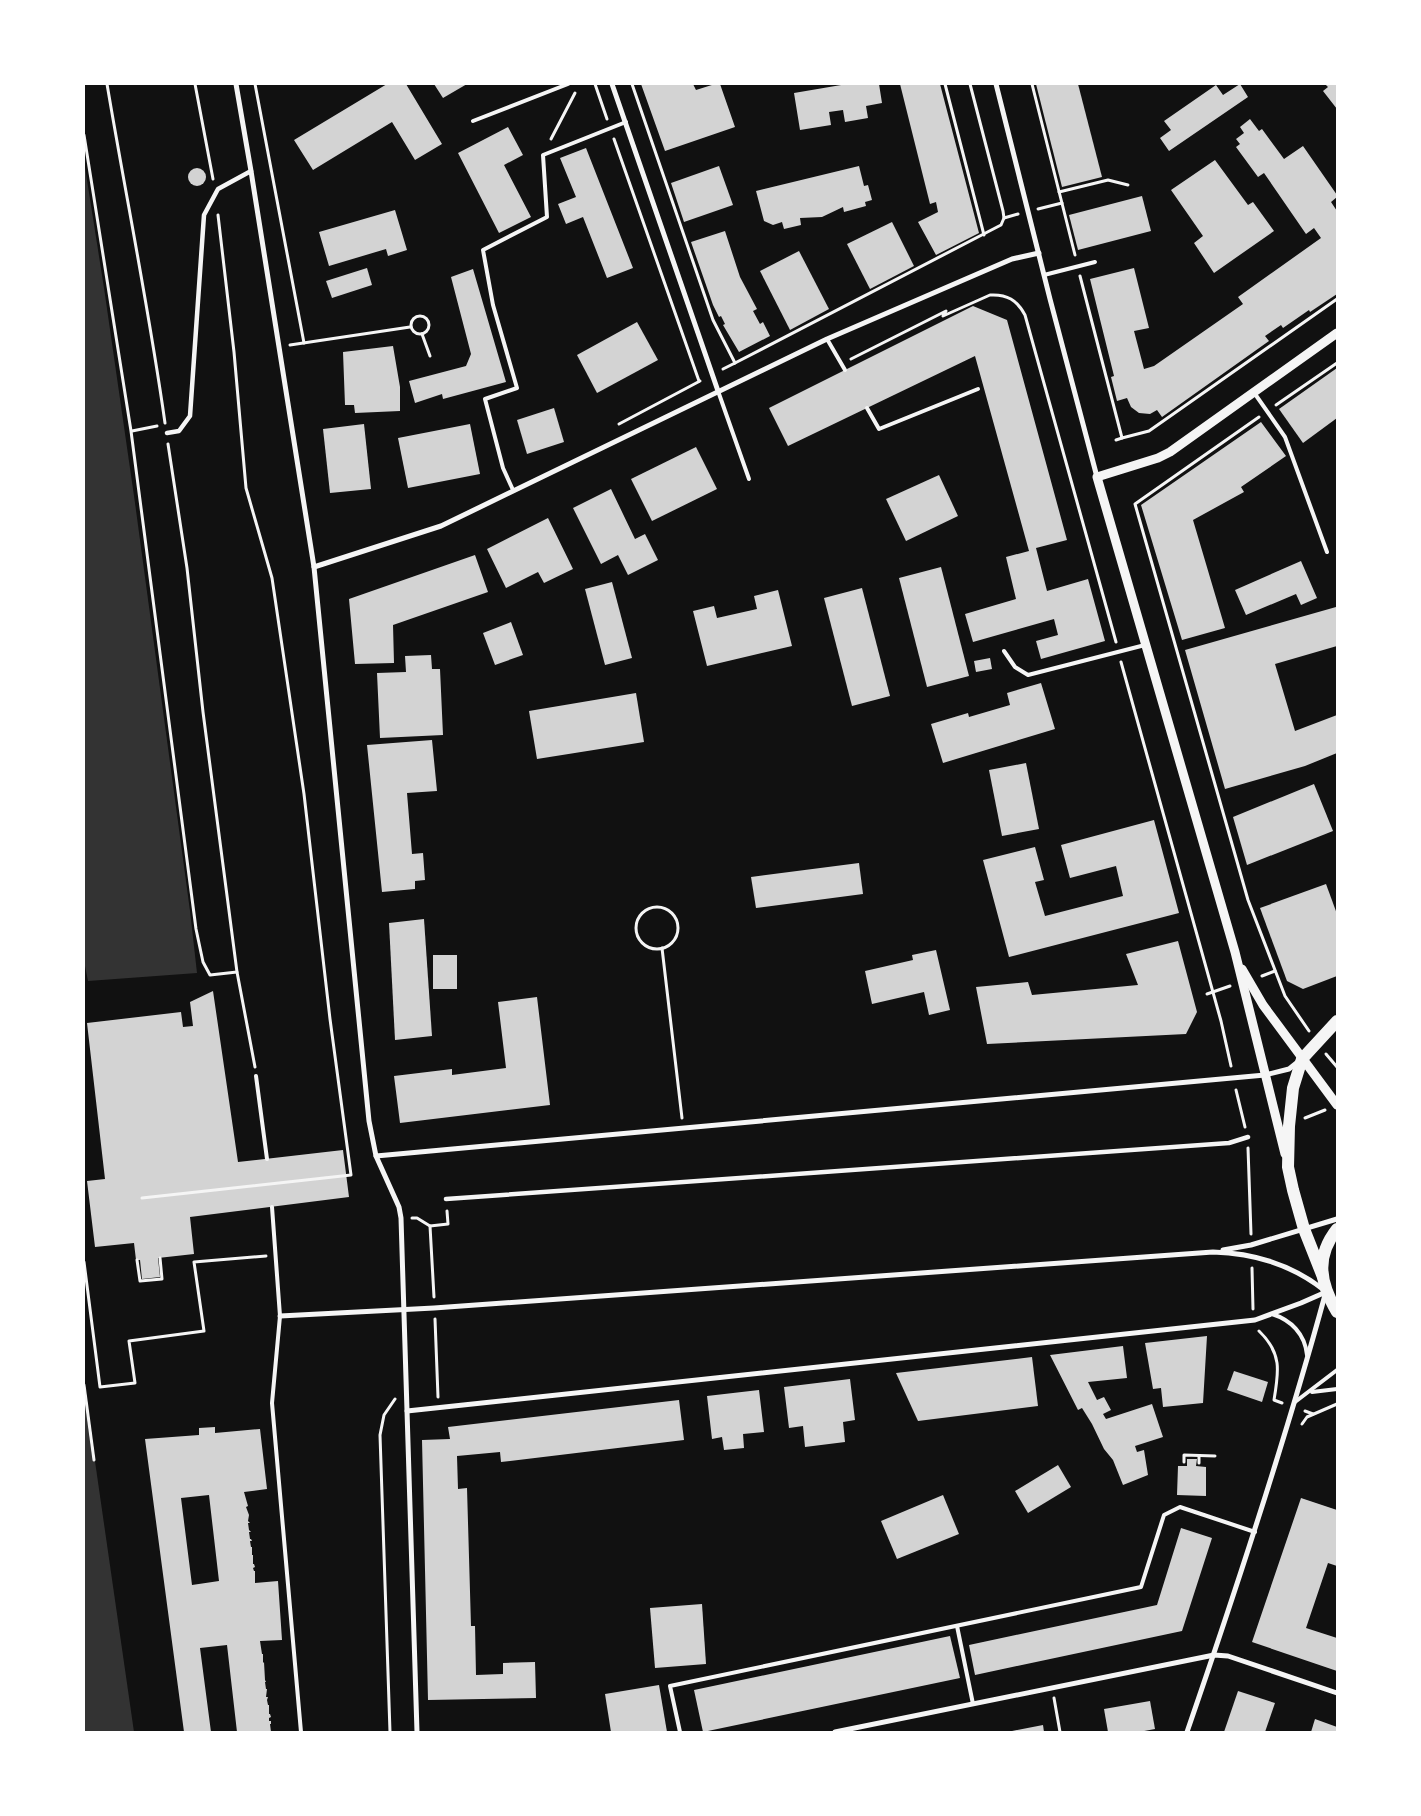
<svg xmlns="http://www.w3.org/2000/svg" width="1421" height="1816" font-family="'Libre Baskerville',serif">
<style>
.water{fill:#333}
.building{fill:#d3d3d3;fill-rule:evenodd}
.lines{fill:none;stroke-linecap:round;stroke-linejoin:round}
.path{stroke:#f5f5f5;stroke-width:3}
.service{stroke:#f5f5f5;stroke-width:4}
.pedestrian{stroke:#f5f5f5;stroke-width:4.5}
.minor{stroke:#f5f5f5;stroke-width:5}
.tertiary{stroke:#f5f5f5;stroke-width:9}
.primary{stroke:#f5f5f5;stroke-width:12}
</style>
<rect width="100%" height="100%" fill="#111"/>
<g class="water">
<polygon points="84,161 104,288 135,503 190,911 197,973 88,981 84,961"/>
<polygon points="84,1385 134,1732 84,1732"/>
</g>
<g class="building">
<polygon points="387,84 406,84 442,144 415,160 392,122 313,170 294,140"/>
<polygon points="434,84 467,84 443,98"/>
<polygon points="641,84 693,84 696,90 715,84 720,84 735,127 665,151"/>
<polygon points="847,84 879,84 882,103 866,106 868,118 845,122 843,110 829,112 831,125 800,130 794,93"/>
<polygon points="900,84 940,84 979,233 936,255 918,222 938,212 936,202 930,204"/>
<polygon points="1036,84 1078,84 1102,177 1062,187"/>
<polygon points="1240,84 1248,97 1169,151 1160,138 1171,130 1164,121 1216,85 1223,95"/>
<polygon points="1325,84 1337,84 1337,109 1323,91 1328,87"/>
<polygon points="1250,119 1259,131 1262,129 1284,159 1303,146 1337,195 1337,197 1331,202 1337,211 1337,294 1310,312 1309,310 1283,328 1281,325 1265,336 1269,341 1162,417 1157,410 1150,414 1139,413 1131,407 1127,398 1117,401 1111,377 1114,376 1090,279 1134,268 1149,328 1134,331 1144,369 1154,366 1243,304 1238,297 1321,238 1314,228 1306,234 1264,173 1258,177 1236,147 1240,144 1236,139 1244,133 1240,127"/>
<polygon points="508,127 523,155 504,165 531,217 499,233 458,153"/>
<polygon points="586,148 633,268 607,278 583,217 566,224 558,204 576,197 560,158"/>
<polygon points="1215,160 1248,205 1253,202 1274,231 1214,273 1194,243 1203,236 1171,190"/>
<polygon points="719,166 733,205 684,222 671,183"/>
<polygon points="859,166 864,186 868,185 872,200 865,202 866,206 844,212 843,207 822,217 800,218 801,225 784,229 782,222 773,225 764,221 756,191"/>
<circle cx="197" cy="177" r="9"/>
<polygon points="1142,196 1151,231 1078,250 1069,215"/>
<polygon points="395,210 407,250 388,256 386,249 329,266 319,232"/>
<polygon points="892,222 914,266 870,289 847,244"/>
<polygon points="725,231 740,277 757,309 753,311 760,324 763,322 770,336 739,352 723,325 725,324 721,316 719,317 713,305 691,242"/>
<polygon points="799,251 829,309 790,330 760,271"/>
<polygon points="367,268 372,285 332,298 326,281"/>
<polygon points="473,269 506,382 443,399 442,394 415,403 409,381 466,366 471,354 451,277"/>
<polygon points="973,306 1007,320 1067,540 1036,548 1047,591 1088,579 1105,641 1041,659 1036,641 1058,635 1054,619 973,642 965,614 1016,599 1006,557 1029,551 975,356 788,446 769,408"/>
<polygon points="637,322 658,360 597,393 577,355"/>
<polygon points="393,346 400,387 400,411 355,413 354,405 345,405 343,352"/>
<polygon points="1337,368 1337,418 1303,443 1279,409"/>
<polygon points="554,408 564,442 527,454 517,420"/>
<polygon points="1261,422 1286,456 1241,487 1244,492 1193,520 1225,628 1182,640 1141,505"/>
<polygon points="364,424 371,489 330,493 323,429"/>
<polygon points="470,424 480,474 408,488 398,438"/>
<polygon points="696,447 717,489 652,521 631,479"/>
<polygon points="939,475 958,516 906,541 886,499"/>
<polygon points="611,489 635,539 645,534 658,560 628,575 618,555 601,564 573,508"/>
<polygon points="548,518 573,569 544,583 538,572 506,588 487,549"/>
<polygon points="475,555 488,592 393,625 394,663 355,664 349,599"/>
<polygon points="1301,561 1317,598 1301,605 1296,594 1246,615 1235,590"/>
<polygon points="941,567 969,676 927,687 899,578"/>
<polygon points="612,582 632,658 605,665 585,589"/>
<polygon points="862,588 890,696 852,706 824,598"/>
<polygon points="778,590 792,646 707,666 693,611 714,606 717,618 757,609 754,596"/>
<polygon points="1336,607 1337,646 1275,664 1295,731 1337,715 1337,753 1305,766 1225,789 1185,650"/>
<polygon points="511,622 523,655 495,665 483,633"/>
<polygon points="431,655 432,669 440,669 443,735 380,738 377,673 406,672 405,656"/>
<polygon points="990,658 992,669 976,672 974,661"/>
<polygon points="1041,683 1055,729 943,763 931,724 968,713 969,717 1010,705 1007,693"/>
<polygon points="636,693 644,742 537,759 529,711"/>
<polygon points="432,740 437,791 407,793 412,854 423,853 425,880 415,881 415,889 382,892 367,745"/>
<polygon points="1026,763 1039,829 1002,836 989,770"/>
<polygon points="1314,784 1333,831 1247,865 1233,817"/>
<polygon points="1154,820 1179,913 1009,957 983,860 1035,847 1044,880 1035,882 1045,916 1123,896 1116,866 1070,878 1061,845"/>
<polygon points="859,863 863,894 756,908 751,877"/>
<polygon points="1326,884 1337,914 1337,976 1303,989 1287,981 1260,908"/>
<polygon points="424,919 432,1036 395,1040 389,923"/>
<polygon points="1178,941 1197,1012 1186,1034 987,1044 976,987 1028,982 1032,995 1138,985 1126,954"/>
<polygon points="936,950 950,1010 929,1015 924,992 872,1004 865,971 913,960 912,955"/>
<rect x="433" y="955" width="24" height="34"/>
<polygon points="213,991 238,1162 343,1150 349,1197 190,1217 194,1254 158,1258 160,1277 142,1279 140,1260 136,1260 134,1243 95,1247 87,1181 105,1179 87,1023 181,1012 183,1027 193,1026 190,1002"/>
<polygon points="537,997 550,1105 400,1123 394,1076 452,1069 452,1075 506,1068 498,1002"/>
<polygon points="1207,1336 1203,1403 1163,1407 1161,1388 1153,1389 1145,1343"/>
<polygon points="1123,1346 1127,1378 1088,1382 1097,1400 1104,1397 1111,1410 1103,1414 1106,1419 1152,1404 1163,1437 1135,1446 1137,1452 1144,1450 1148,1475 1123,1485 1113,1460 1104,1449 1092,1424 1082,1408 1078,1410 1050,1355"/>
<polygon points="1032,1357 1038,1406 918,1421 896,1373"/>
<polygon points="1234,1371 1268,1382 1262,1402 1227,1390"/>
<polygon points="850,1379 855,1420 843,1422 845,1442 805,1447 803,1426 789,1428 784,1387"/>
<polygon points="759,1390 764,1432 743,1434 744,1448 724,1450 722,1437 712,1439 707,1396"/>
<polygon points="679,1400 684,1440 501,1462 500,1452 457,1456 458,1489 467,1488 471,1626 475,1626 476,1675 503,1674 503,1663 535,1662 536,1698 428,1700 422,1440 450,1439 448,1427"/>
<path d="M215,1427V1433L260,1429L267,1489L244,1492L248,1506L246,1507L249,1515L248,1521L250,1523H248L249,1530L251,1532H249L250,1539H251L252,1541H250L251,1547H252V1555H253V1564H254L255,1567L253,1568L254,1571H255V1583L278,1581L282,1640L260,1641L262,1654H263V1663L264,1662L265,1680L266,1682H265L266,1689H267L266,1697H268L267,1700L268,1705H269V1714H270L271,1717L269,1718V1721H271V1724H270L271,1732H237L227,1645L200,1648L211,1732H184L145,1439L199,1435V1428ZM209,1495L219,1581L192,1585L181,1498Z"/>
<polygon points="1187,1459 1197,1459 1196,1466 1206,1467 1206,1496 1177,1495 1178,1466 1187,1466"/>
<polygon points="1058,1465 1071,1487 1028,1513 1015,1491"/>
<polygon points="943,1495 959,1534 897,1559 881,1521"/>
<polygon points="1301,1498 1337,1510 1337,1566 1328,1563 1306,1628 1337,1638 1337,1671 1252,1642"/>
<polygon points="1181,1528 1212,1538 1182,1631 975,1675 969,1645 1157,1605"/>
<polygon points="702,1604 706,1664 655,1668 650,1608"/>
<polygon points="950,1636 960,1678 703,1732 694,1690"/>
<polygon points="659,1685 667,1732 611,1732 605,1694"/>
<polygon points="1238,1691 1275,1703 1265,1732 1224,1732"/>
<polygon points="1150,1701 1155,1729 1139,1732 1108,1732 1104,1709"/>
<polygon points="1315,1719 1337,1727 1337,1732 1311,1732"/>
<polygon points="1043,1725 1044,1732 1012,1732 1012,1731"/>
</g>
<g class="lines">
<g class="path">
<path d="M107,84C126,197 149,309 165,423"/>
<polyline points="195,84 213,179"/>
<polyline points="255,84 304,343"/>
<polyline points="595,84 607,119"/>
<polyline points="632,84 713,320 735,363 1001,225 1004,218 1003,211 970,84"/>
<polyline points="945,84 984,235"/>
<polyline points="1032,84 1075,255"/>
<polyline points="84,135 131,431 196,929 203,962 210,975 237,972"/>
<polyline points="551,139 575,93"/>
<polyline points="614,139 699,381"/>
<polyline points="1059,192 1108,180 1128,185"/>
<polyline points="1038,209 1062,203"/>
<polyline points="1004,218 1018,214"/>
<polyline points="1080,276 1122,438 1149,431 1337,299"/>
<circle cx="420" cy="325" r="9"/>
<polyline points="422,334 430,356"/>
<polyline points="290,345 410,327"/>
<path d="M851,359L946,311L943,316L990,295C1007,294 1017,300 1025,315L1116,642"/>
<polyline points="723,369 735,363"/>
<polyline points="1276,405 1337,363"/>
<polyline points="1259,417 1135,504 1248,900 1285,996 1309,1031"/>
<polyline points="619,424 700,381"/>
<polyline points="132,431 157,426"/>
<polyline points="1116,440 1122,438"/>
<polyline points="168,444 187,568 203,712 237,972 255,1067"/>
<polyline points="1121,662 1221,1021 1231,1066"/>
<circle cx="657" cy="928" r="21"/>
<polyline points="662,948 682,1118"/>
<polyline points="1262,976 1275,971"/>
<polyline points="1207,994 1230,986"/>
<polyline points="1326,1054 1337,1067"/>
<polyline points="1236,1090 1245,1127"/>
<polyline points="1305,1118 1325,1110"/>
<polyline points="1248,1148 1251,1234"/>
<polyline points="142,1198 351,1175 330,1019 304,794 272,578 246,488 234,352 218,215"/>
<polyline points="412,1218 417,1218 430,1226 448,1224 447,1211"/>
<polyline points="430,1226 434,1297"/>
<polyline points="137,1260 140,1281 162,1279 160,1258"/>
<polyline points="84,1262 100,1387 135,1383 129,1341 204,1331 194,1262 266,1256"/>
<polyline points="1252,1268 1253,1309"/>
<polyline points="435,1319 438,1397"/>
<path d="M1259,1331C1282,1353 1279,1371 1274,1400L1282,1403"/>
<polyline points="84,1385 94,1460"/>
<polyline points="1305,1411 1313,1414"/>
<polyline points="1302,1424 1307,1417 1337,1404"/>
<polyline points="1199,1456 1199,1463"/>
<polyline points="1184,1462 1184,1455 1215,1456"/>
<polyline points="1054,1698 1060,1732"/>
<polyline points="390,1732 380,1435 384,1415 395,1399"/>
</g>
<g class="service">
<polyline points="473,121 568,84"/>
<polyline points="1044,275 1095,262"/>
<polyline points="827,339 845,370"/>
<polyline points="718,391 749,479"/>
<polyline points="1255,394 1285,437 1327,552"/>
<polyline points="867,408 879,429 978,389"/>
<polyline points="513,490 503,468 485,399 517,388 493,305 483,250 547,217 543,155 626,122"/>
<polyline points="1004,651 1015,667 1028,675 1145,645"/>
<polyline points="256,1076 267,1159"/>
<polyline points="272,1207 280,1316 272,1403 301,1732"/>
<path d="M1272,1314C1291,1320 1305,1334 1307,1355"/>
<polyline points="1312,1392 1337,1389"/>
<polyline points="1295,1402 1337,1370"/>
<polyline points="957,1626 973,1704"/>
<polyline points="680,1732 670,1686 1141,1587 1164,1515 1180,1507 1255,1532"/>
</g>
<g class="pedestrian">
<polyline points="167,433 179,431 190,416 204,215 218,189 251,171"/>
<polyline points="446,1199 1229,1143 1248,1137"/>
</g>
<g class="minor">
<polyline points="236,84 251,171 314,567 369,1121 376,1156 399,1207 401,1218 417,1732"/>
<polyline points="612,84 718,391"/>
<polyline points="996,84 1050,299 1097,477"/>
<polyline points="314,567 441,526 827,339 1012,259 1039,253"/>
<polyline points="376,1156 1265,1075 1289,1069 1299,1061"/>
<polyline points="1223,1250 1251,1245 1337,1219"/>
<path d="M280,1316L434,1308L1213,1252C1253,1253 1292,1265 1324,1290"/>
<polyline points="407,1411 1255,1320 1301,1303 1326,1292"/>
<polyline points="835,1732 1214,1655 1228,1656 1337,1693"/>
<path d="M1187,1732C1237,1587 1285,1442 1325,1295"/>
</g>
<g class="tertiary">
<polyline points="1242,969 1263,1005 1337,1105"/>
<polyline points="1285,1154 1235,952 1097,477 1158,458 1170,452 1337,333"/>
</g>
<g class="primary">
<path d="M1337,1229C1315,1257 1320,1283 1337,1312"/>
<polyline points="1323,1277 1304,1229 1293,1190 1288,1167 1289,1126 1293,1088 1302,1059 1337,1021"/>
</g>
</g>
<rect width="1421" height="1816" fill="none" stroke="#ffffff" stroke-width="170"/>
</svg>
